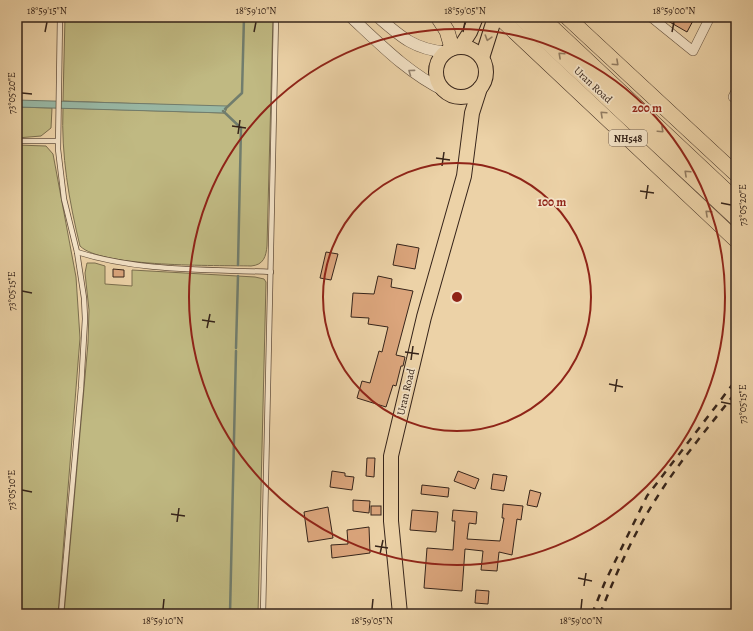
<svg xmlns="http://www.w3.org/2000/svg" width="753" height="631" font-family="Alegreya,serif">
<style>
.green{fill:#c0b982;stroke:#7b6e4e}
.water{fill:#99b8a5;stroke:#717d6d}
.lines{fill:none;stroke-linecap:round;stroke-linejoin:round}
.stream{stroke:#717d6d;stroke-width:2.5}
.building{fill:#dba57c;stroke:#36241a}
.service-casing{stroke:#64503d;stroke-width:6}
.minor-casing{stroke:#64503d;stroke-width:10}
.tertiary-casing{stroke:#64503d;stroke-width:12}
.primary-casing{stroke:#36241a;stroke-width:16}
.trunk-casing{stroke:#36241a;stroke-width:16}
.service{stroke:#f3e2c6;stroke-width:4.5}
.minor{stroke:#f3e2c6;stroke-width:9}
.tertiary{stroke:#f3e2c6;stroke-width:11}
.primary{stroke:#ecd2a7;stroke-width:14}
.trunk{stroke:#ecd2a7;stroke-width:15}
.rail{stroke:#36241a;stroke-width:2.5;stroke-dasharray:7 7;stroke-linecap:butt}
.oneway{stroke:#917b60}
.oneway2{stroke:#948370}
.ticks{fill:none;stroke:#36241a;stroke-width:1.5}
.ring{fill:none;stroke:#8f2418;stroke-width:2}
.labels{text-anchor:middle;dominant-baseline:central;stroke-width:3.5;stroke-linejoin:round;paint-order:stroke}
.shield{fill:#f3e2c6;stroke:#6f5d4e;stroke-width:1}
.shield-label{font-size:10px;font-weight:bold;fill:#36241a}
.street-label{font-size:11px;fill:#36241a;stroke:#f3e2c6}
.centre{fill:#8f2418;stroke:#f3e2c6;stroke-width:2}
.ring-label{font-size:12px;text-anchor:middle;font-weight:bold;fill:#8f2418;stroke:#f3e2c6;stroke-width:3.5;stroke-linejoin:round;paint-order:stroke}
.neatline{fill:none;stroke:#36241a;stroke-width:1.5}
.ticks-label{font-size:10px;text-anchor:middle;fill:#36241a}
</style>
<rect width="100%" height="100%" fill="#ecd2a7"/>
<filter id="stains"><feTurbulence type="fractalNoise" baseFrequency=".005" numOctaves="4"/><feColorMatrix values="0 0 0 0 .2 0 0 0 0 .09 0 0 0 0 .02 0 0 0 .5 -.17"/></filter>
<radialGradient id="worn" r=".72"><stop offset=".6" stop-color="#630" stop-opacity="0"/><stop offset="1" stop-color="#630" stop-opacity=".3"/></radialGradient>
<g class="green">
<path d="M65,17H273L267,246C266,256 264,265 251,266C218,265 102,268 80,246C69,201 61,155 63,108L225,113L227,107L63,101Z"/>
<polygon points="17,107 52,108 51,128 41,136 17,138"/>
<polygon points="17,145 46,146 53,154 76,277 80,338 58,614 17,614"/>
<polygon points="87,263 95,263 105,266 105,284 132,286 132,270 255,277 264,279 266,282 258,614 64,614 88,343 89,310 85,273"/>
</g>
<polygon class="water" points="17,100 227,106 225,113 17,107"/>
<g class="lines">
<g class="stream">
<polyline points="225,109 242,93 244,17"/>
<polyline points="223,111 241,128 238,265"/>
<polyline points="236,348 238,276"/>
<polyline points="230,614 236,351"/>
</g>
</g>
<g class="building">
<polygon points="661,17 695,17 687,32"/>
<polygon points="397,244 419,248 415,269 393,265"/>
<polygon points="326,252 338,254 331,280 320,278"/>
<polygon points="113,269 124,270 124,277 113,277"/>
<polygon points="378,276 392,279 391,287 413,291 396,355 405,357 403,366 401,366 396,386 393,385 386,407 357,398 362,381 370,383 379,351 382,352 388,327 368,324 369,318 351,317 353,293 374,294"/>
<polygon points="367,458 375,458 374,477 366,476"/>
<polygon points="332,471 345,473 345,476 354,477 352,490 330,487"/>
<polygon points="458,471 479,479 475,489 454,481"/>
<polygon points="493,474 507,476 504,491 491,489"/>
<polygon points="422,485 449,488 448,497 421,494"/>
<polygon points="530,490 541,493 537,507 527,505"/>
<polygon points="353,500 370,501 369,513 353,511"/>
<polygon points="503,504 523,506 521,520 517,519 512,555 499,552 497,571 481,570 483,551 465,549 462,591 424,588 427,548 453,550 455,521 452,521 453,510 477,512 476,524 469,523 467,539 500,541 504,518 502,518"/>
<rect x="371" y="506" width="10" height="9"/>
<polygon points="328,507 333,538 308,542 304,512"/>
<polygon points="412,510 438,512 436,532 410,530"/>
<polygon points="369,527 370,553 332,558 331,545 348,544 347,530"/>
<polygon points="476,590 489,591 488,604 475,603"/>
</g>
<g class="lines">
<g class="service-casing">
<g id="service">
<polyline points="60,17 58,149 64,199 77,252 84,298 85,319 81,388 61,614"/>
<polyline points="19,141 57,141"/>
<path d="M77,252C140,272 206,269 271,272"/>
<polyline points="263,614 276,17"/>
</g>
</g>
<g class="minor-casing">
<g id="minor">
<polyline points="651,17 693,51 710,17"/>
<polyline points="733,97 736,91"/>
</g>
</g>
<g class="tertiary-casing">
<g id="tertiary">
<path d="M351,17C381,45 408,73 445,91"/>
<path d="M378,17C401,37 414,49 445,52"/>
</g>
</g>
<g class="primary-casing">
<g id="primary">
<polyline points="461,46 470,32 476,17"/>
<circle cx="461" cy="72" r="25"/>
<polyline points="482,58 495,17"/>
<polyline points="400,614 391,521 391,456 424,317 464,176 472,113 480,88"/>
</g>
</g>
<g class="trunk-casing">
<g id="trunk">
<polyline points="438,17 447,31 452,48"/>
<polyline points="499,17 736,240"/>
<polyline points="520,17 736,218"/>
<polyline points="541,17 736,200"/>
<polyline points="567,17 736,174"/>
</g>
</g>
<use href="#service" class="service"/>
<use href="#minor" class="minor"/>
<use href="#tertiary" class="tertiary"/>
<use href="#primary" class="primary"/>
<use href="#trunk" class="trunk"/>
<g class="rail">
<polyline points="592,614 605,582 647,496 736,380"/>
<path d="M600,614C615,576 632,537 654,502C678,463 708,428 736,392"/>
</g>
</g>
<defs><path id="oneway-chevron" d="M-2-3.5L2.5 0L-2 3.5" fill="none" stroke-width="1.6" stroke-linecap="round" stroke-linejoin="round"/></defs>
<g class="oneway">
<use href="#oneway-chevron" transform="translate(488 38) rotate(107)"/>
<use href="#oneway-chevron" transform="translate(561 55) rotate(-137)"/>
<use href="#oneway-chevron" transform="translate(616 63) rotate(43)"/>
<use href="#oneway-chevron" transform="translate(603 114) rotate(-137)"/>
<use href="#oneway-chevron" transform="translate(661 130) rotate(43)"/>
<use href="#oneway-chevron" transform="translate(687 173) rotate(-137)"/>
<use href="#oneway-chevron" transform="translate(708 213) rotate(-137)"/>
</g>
<use class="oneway2" href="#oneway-chevron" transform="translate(411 72) rotate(-144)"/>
<path class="ticks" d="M45,32L47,22M254,32L256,22M463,32L465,22M672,32L674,22M22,93L32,94M232,126L246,128M238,134L240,120M436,158L450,160M442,166L444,152M640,191L654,193M646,199L648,185M721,203L731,205M22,291L32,293M202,320L215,322M207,328L210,314M405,352L419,354M411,360L413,346M609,384L623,387M615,392L617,379M721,402L731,404M22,490L32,492M171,514L185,516M177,522L179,508M375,546L388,548M380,554L383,540M578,578L592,581M584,586L586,573M163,609L164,599M372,609L373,599M581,609L582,599"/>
<g class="ring">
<circle cx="457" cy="297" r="134"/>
<circle cx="457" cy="297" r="268"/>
</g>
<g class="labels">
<rect class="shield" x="609" y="130" width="38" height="16" rx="3"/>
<g class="shield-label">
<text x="628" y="138">NH548</text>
</g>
<g class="street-label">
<text transform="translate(593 85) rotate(43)">Uran Road</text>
<text transform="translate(406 392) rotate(-77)">Uran Road</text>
</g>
</g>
<circle cx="457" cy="297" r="6" class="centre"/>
<g class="ring-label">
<text x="647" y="112">200 m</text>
<text x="552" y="206">100 m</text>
</g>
<rect width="753" height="631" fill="none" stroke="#ecd2a7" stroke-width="44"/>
<rect x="22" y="22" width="709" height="587" class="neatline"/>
<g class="ticks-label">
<text x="47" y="14">18°59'15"N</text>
<text x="256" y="14">18°59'10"N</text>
<text x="465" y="14">18°59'05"N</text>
<text x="674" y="14">18°59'00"N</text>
<text transform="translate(11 93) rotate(-90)" y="4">73°05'20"E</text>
<text transform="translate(742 205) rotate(-90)" y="4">73°05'20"E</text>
<text transform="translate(11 291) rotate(-90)" y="4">73°05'15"E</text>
<text transform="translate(742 404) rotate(-90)" y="4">73°05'15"E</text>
<text transform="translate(11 490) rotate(-90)" y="4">73°05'10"E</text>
<text x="163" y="624">18°59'10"N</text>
<text x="372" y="624">18°59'05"N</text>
<text x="581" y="624">18°59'00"N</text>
</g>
<rect width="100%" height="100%" filter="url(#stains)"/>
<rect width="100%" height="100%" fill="url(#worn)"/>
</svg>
